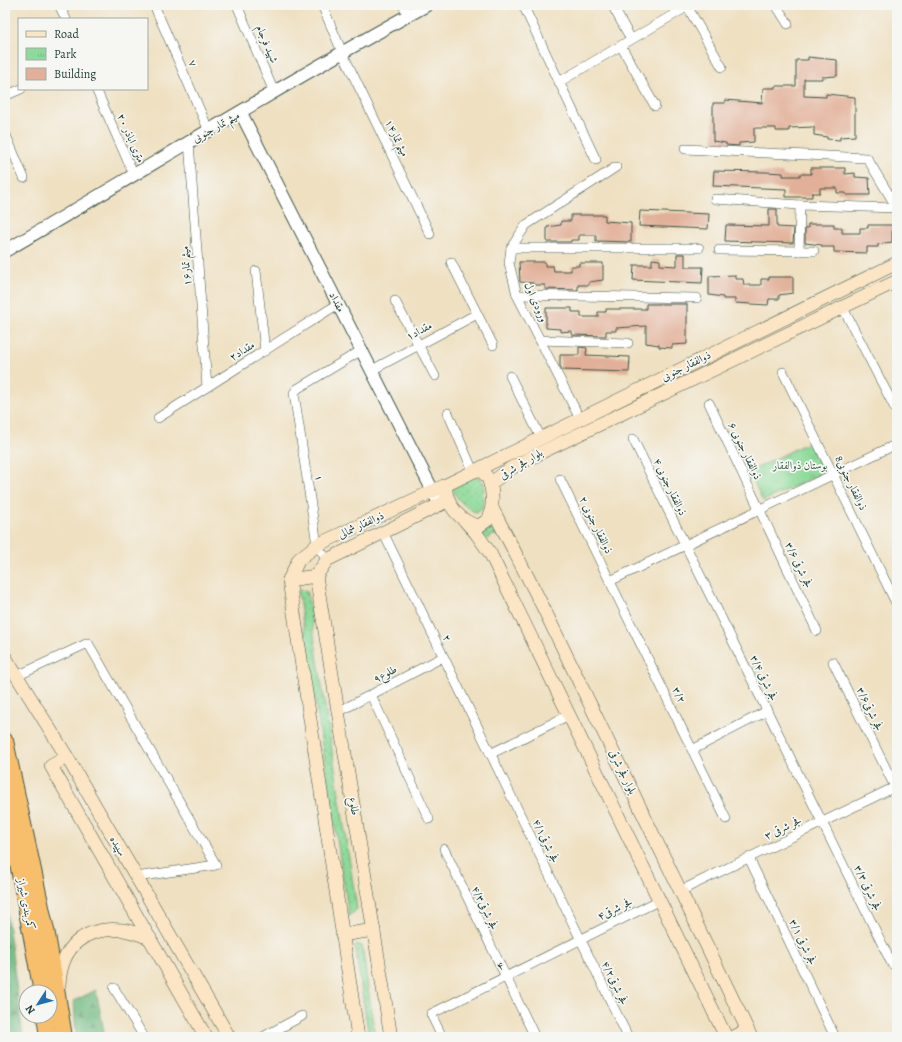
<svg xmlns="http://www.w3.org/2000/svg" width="902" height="1042" font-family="Alegreya,Amiri,serif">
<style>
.grass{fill:url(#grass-dots);stroke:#568c67}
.forest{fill:url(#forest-firs);stroke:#487c5b}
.park{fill:url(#park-tufts);stroke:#568c67}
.building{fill:#e2b099}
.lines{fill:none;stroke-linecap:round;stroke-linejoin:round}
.minor-casing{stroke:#3e5549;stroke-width:10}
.tertiary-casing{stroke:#3e5549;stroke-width:14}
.secondary-casing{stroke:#3e5549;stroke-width:14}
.trunk-casing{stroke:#3e5549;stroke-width:18}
.minor{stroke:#fff;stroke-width:9}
.tertiary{stroke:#fff;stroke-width:12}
.secondary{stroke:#fce5c4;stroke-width:13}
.trunk{stroke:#f7bf6c;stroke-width:16}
.labels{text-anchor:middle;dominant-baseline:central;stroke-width:3.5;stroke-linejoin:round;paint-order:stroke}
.street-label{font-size:11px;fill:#1f3d34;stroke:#f6f6f2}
.park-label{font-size:11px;fill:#355d48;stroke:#f6f6f2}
</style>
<defs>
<pattern id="grass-dots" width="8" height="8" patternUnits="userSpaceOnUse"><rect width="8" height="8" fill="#8ddb9a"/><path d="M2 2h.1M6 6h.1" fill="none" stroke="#79bd85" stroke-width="1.8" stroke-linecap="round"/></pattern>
<pattern id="forest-firs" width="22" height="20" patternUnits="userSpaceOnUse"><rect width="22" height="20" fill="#72bb82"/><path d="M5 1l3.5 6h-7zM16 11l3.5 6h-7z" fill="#5d996b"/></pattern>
<pattern id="park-tufts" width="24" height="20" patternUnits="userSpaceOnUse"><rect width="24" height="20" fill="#8ddb9a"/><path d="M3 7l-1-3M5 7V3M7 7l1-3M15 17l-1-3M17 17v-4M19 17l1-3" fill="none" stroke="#79bd85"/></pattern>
</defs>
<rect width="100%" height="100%" fill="#f6f6f2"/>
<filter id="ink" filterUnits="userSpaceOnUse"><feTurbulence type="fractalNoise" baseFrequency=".025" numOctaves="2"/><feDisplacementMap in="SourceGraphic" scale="8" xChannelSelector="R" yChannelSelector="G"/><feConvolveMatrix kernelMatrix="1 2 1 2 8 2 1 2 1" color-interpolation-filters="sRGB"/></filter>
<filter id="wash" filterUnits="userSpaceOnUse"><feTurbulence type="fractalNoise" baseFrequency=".012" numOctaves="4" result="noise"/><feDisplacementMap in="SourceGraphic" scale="16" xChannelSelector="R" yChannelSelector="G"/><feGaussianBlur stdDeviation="0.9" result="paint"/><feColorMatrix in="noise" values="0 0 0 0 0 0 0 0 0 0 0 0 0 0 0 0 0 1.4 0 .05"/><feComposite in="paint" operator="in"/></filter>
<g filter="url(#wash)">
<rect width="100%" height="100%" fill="#efe0c1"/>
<g class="grass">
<path d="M474,473L484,483L483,505L480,511L475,512C464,506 456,499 452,487Z"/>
<polygon points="493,522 498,535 493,535 487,539 478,530"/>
<polygon points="300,590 307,591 357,909 349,916 298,592"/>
<polygon points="357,944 362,946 375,1037 369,1037 355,947"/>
</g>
<g class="forest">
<polygon points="5,900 23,1037 5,1037"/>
<polygon points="96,990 105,1037 76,1037 74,1001"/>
</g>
<polygon class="park" points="809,442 824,472 763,501 749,472"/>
<g id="blocks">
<g class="building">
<polygon points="808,57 837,60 837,76 822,77 822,79 804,79 804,96 826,97 826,94 855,97 855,136 840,137 840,140 827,139 827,137 814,135 814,127 789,128 789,131 776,131 776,128 754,128 754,142 739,143 739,146 726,145 726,143 713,141 713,103 725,103 725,100 762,103 763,88 775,88 775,86 796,86 796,60 808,60"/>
<polygon points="811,168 845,168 845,174 855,173 855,177 869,178 870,195 846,195 846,193 837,193 837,188 820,188 820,193 812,193 812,197 786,197 786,189 713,186 714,171 765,172 783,173 783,176 800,176 800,174 811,174"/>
<polygon points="769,209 777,209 777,227 794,228 793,243 725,241 726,225 769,226"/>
<polygon points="640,211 709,214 708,229 639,226"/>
<polygon points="571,215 605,215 605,221 631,223 631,242 596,241 596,235 579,235 579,240 571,240 571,242 547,242 547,227 561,225 561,221 571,221"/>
<polygon points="808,224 834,224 834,228 842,228 842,233 860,233 860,228 868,228 868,225 892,225 892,242 878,244 878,247 867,247 867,253 834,252 834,247 822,247 822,245 805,243 805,228 808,228"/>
<polygon points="677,254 685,254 685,267 703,267 702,283 633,280 634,265 652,265 652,259 660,260 660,265 677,266"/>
<polygon points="519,262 545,262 545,266 553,266 554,271 571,271 571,266 579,266 579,263 603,263 603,280 589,282 589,285 578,285 578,290 545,289 545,285 533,285 533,283 520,282"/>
<polygon points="735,275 735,279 743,279 744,285 761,285 761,279 769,279 769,277 793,277 793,293 779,295 779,299 769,299 768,305 735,303 735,299 723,299 723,297 709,295 709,276"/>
<polygon points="646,304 687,304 687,344 672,345 672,348 659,347 659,345 646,343 646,326 616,328 616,331 606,331 606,336 572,335 572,331 560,332 560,329 546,328 546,308 572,308 572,312 581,312 581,317 598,317 598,312 606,312 606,309 646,309"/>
<polygon points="579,347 587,348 586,355 630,357 629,372 562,370 560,366 560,355 579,355"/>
</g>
</g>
</g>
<g filter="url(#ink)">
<use href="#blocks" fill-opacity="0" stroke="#3e5549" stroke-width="1"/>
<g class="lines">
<g class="minor-casing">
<g id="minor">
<polyline points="59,5 66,19"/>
<polyline points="154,5 209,131"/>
<polyline points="237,5 274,92"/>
<polyline points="322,5 342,52 430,234"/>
<polyline points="403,5 408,15"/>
<polyline points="523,5 596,160"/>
<polyline points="612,5 631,39"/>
<polyline points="776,5 788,24"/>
<polyline points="687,6 722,67"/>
<polyline points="621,46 655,106"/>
<polyline points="559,82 690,5"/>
<polyline points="96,89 134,175"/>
<polyline points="5,96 21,89"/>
<polyline points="5,133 24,178"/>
<polyline points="189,142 207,387"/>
<polyline points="685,149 867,158 897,208"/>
<polyline points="715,199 800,205 897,208"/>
<polyline points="511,248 699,248"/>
<polyline points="719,250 814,251"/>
<polyline points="799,251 800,205"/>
<polyline points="451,262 493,345"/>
<polyline points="256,271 265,351"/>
<polyline points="517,295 697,298"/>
<polyline points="395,301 435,376"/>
<polyline points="843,308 897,412"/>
<polyline points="540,340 628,343"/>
<polyline points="372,370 477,314"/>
<polyline points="783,372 897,605"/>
<polyline points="510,376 541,438"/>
<polyline points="709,403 817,631"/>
<polyline points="448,413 473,471"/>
<polyline points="158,418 338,304"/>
<polyline points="580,419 517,295 509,263 511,248 526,225 616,167"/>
<polyline points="633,439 892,964"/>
<polyline points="560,479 726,819"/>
<polyline points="383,532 628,1037"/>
<polyline points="327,560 317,545 294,393 297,389 362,350"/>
<polyline points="610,581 897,444"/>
<polyline points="833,662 897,791"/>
<polyline points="17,676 88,643 216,865 136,877"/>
<polyline points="371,695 429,819"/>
<polyline points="338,712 443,657"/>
<polyline points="692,750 767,711"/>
<polyline points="490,754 569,715"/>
<polyline points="444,849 535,1037"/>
<polyline points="749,858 835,1037"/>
<polyline points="680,891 897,786"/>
<polyline points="114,988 144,1037"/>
<polyline points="263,1037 302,1016"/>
<polyline points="442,1037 431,1014 660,900"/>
</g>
</g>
<g class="tertiary-casing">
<g id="tertiary">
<polyline points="241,113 440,505"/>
<path d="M5,251C146,169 284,83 427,5"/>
</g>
</g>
<g class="secondary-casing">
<g id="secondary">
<path d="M476,470C495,472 494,505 489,519L479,526C461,523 444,503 446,485L897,263"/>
<polyline points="490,484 511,468 540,453 897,281"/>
<polyline points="492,508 542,605 751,1037"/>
<polyline points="466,522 476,533 490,553 726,1037"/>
<polyline points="316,576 391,1037"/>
<polyline points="316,576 327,560 449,500"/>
<polyline points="289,580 358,1037"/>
<polyline points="289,580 299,559 317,545 446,485"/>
<polyline points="289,580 316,576"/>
<polyline points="5,657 67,757 229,1037"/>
<polyline points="67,757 51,766 206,1037"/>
<polyline points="342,935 374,930"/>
<path d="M59,985C61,946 85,926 123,930C132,931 141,935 150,938"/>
<polyline points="734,1037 747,1030"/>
</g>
</g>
<g class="trunk-casing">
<g id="trunk">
<polyline points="5,741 47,935 64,1037"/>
<polyline points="5,793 42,992"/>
<polyline points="45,1016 48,1037"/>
</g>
</g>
<use href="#minor" class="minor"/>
<use href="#tertiary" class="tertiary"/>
<use href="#secondary" class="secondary"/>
<use href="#trunk" class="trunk"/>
</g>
</g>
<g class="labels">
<g class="street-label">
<text transform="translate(267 44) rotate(67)">شهید فرجام</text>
<text transform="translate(193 63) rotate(67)">۷</text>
<text transform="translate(216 127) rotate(-29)">میثم تمار جنوبی</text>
<text transform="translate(131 138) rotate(66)">۲۰ متری اباذر</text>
<text transform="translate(397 138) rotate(64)">میثم تمار۱۴</text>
<text transform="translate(186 266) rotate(-94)">میثم تمار۱۶</text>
<text transform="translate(337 302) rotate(63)">مقداد</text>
<text transform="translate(536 302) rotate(66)">ورودی اول</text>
<text transform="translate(419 331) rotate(-28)">مقداد۱</text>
<text transform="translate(242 351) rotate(-32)">مقداد۲</text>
<text transform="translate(686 366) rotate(-26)">ذوالفقار جنوبی</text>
<text transform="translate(745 451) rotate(64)">۶ ذوالفقار جنوبی</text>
<text transform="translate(521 464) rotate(-31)">بلوار فجر شرقی</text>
<text transform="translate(319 478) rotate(82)">۱</text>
<text transform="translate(851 483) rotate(64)">8ذوالفقار جنوبی</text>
<text transform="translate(670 487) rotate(64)">۴ ذوالفقار جنوبی</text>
<text transform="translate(361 525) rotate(-25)">ذوالفقار شمالی</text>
<text transform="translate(596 525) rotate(64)">۲ ذوالفقار جنوبی</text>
<text transform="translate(799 565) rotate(64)">۳/۶ فجر شرقی</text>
<text transform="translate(447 638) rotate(64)">۲</text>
<text transform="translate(385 674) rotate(-28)">طلوع۹</text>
<text transform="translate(764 678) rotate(64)">۳/۴ فجر شرقی</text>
<text transform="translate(679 695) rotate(64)">۳/۲</text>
<text transform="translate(870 709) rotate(64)">فجر شرقی۳/۶</text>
<text transform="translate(623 772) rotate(64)">بلوار فجر شرقی</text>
<text transform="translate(354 806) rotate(81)">طلوع</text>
<text transform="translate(783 828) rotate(-26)">۳ فجر شرقی</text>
<text transform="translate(546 841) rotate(64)">فجر شرقی۴/۱</text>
<text transform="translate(118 846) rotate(60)">سپیده</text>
<text transform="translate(868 888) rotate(64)">۳/۳ فجر شرقی</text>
<text transform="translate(26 904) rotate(79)">کمربندی شیراز</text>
<text transform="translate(485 908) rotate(64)">فجر شرقی۴/۳</text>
<text transform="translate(615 909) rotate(-26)">فجر شرقی۴</text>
<text transform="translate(803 942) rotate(64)">۳/۱ فجر شرقی</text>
<text transform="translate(500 966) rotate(-26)">۴</text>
<text transform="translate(615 983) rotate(64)">فجر شرقی۴/۲</text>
</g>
<g class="park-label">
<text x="800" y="465">بوستان ذوالفقار</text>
</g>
</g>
<rect width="902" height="1042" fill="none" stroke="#f6f6f2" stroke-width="20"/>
<rect x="18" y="18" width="130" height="72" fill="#f6f6f2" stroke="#a0aca6"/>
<rect x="26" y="31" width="20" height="6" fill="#fce5c4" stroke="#a0aca6"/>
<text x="54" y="38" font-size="12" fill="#1f3d34">Road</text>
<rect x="26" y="48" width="20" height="12" fill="url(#park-tufts)" stroke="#a0aca6"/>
<text x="54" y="58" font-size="12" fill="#1f3d34">Park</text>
<rect x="26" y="68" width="20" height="12" fill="#e2b099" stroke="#a0aca6"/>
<text x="54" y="78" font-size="12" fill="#1f3d34">Building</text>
<g transform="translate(38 1004) rotate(234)"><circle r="19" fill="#f6f6f2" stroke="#a0aca6"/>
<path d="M0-3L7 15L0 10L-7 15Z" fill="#1f6fb2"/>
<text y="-6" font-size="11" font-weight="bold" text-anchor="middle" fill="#1f3d34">N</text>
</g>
</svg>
